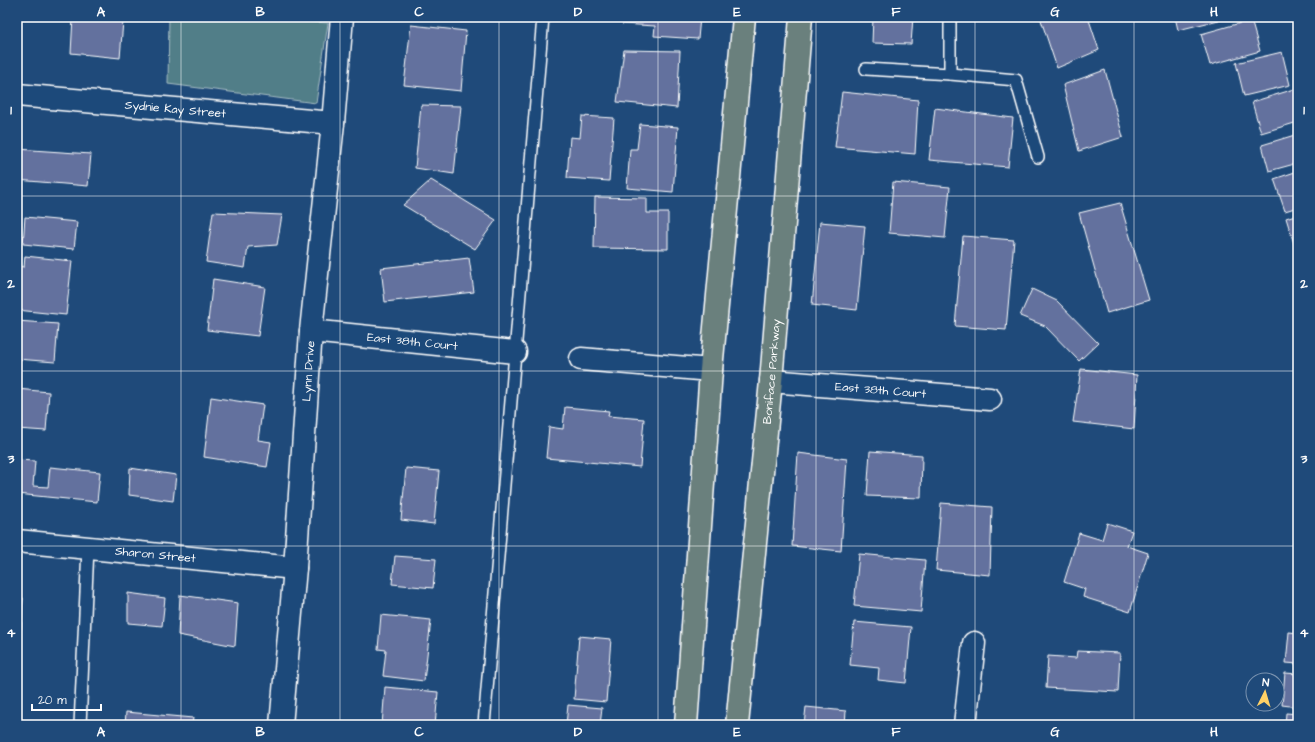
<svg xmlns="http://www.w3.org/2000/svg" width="1315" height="742" font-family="'Architects Daughter',sans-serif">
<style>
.green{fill:#517e88;stroke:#a8bec4}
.building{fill:#64719e;stroke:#fff}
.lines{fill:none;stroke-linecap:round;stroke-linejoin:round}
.service-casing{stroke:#fff;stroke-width:14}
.minor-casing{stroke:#fff;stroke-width:25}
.primary-casing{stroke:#fff;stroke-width:25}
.service{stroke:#1f4a7a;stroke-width:11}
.minor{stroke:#1f4a7a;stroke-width:22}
.primary{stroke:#6a807d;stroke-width:22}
.grid{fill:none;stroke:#fff;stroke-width:1;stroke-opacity:0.55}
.labels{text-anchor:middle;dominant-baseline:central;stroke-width:4;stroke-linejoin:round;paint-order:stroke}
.street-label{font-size:12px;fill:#fff;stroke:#1f4a7a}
.neatline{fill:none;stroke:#fff;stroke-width:1.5}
.grid-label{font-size:13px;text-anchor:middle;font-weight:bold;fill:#fff}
</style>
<rect width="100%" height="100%" fill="#1f4a7a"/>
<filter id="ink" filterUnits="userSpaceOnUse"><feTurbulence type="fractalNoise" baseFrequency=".025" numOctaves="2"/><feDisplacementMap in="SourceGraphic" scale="8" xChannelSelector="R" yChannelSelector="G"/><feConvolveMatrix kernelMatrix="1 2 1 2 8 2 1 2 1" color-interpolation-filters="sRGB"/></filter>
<g filter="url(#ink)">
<polygon class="green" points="169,17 251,17 328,23 316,103 168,84"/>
<g class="building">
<polygon points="73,17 123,21 120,58 71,53"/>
<polygon points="622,17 700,17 698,39 654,36 655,26 622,24"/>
<polygon points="873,17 913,17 911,44 872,43"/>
<polygon points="1040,17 1088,17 1099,50 1057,68"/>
<polygon points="1175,17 1231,17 1178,30"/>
<polygon points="1251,20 1260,51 1210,65 1201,34"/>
<polygon points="411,25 466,31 461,91 404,85"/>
<polygon points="624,50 680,51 677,108 617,102"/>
<polygon points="1282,52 1290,85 1244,96 1236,63"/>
<polygon points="1105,70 1123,137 1079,151 1063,85"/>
<polygon points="1298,88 1298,122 1261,133 1252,102"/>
<polygon points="842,92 918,100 915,154 835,147"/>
<polygon points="421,105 461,106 454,174 415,168"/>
<polygon points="935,108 1013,118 1008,167 929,160"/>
<polygon points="582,116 614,118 609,181 567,178 570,137 580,138"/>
<polygon points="640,124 678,127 673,192 627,188 630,149 637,149"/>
<polygon points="1298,134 1298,163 1269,171 1262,145"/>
<polygon points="17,149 91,154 88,186 17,180"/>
<polygon points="1298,171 1298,207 1285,211 1274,179"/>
<polygon points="431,180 496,220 475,249 403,205"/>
<polygon points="893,182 950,187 945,238 889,233"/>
<polygon points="595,197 647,198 647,213 668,213 668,249 594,248"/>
<polygon points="1120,203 1149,300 1107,313 1079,213"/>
<polygon points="213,212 282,215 277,245 248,247 245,268 206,262"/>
<polygon points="1298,214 1298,249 1296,250 1286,218"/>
<polygon points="25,217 77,222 74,249 23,244"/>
<polygon points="820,222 865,226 857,310 812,305"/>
<polygon points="963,236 1014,240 1006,330 955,326"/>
<polygon points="25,256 72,261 66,315 17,310 17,266 24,267"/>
<polygon points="469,258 474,292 385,302 381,268"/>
<polygon points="213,279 265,287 258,336 207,330"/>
<polygon points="1032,289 1057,301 1098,343 1079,361 1045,326 1020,316"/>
<polygon points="17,321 58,324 55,362 17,359"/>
<polygon points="1081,369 1137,375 1134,429 1073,422"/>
<polygon points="17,389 49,392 46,431 17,429"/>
<polygon points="211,397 263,405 258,440 271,442 267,467 204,457"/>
<polygon points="565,407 609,411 608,416 644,419 640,467 546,458 549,427 563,429"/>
<polygon points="870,451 922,455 921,498 867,496"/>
<polygon points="798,453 847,459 841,551 792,546"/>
<polygon points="17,460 35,461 33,486 48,487 50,467 100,472 97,502 17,494"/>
<polygon points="130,468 176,475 173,501 129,495"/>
<polygon points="406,468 439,471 434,524 401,520"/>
<polygon points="941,503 992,507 990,575 936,570"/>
<polygon points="1107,523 1132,531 1127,546 1148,553 1130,612 1083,597 1085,589 1064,582 1079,533 1102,540"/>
<polygon points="859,554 925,560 921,612 854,606"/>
<polygon points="395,556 436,559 433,588 392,584"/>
<polygon points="128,593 165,598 162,626 128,623"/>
<polygon points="1297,594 1298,594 1298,625 1295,624"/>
<polygon points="180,595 238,603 235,646 178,635"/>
<polygon points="17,597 23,598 21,629 17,628"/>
<polygon points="381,615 431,620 424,681 383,676 386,650 378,649"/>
<polygon points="854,622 911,627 906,683 878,680 879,668 850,665"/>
<polygon points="1289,632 1298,633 1298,664 1286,663"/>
<polygon points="579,636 611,639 606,702 574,699"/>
<polygon points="1077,651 1120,653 1118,692 1046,688 1048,656 1076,658"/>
<polygon points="1285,673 1298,674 1298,707 1282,705"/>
<polygon points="385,687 438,692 435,725 382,725"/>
<polygon points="568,705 602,708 600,725 566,725"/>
<polygon points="806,707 846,711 845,725 804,725"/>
<polygon points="126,712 193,718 192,725 125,725"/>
<polygon points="1286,713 1298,714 1298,725 1285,725"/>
</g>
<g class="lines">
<g class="service-casing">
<g id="service">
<polyline points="950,17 950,74 1016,80 1038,157"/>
<polyline points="866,69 950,74"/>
<polyline points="80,725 88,548"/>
<polyline points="484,725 543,17"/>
</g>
</g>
<g class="minor-casing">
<g id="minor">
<path id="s1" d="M17,95L333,123"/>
<path id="s2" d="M311,331L515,352"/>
<polyline points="581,359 711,370"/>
<path id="s3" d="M771,381L990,399"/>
<path id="s4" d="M17,541L295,568"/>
<path id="s5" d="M281,725L295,568L311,331L333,123L342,17"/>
<polyline points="965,725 974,643"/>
</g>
</g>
<g class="primary-casing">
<g id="primary">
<polyline points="686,725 711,370 744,17"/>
<path id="s6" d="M737,725L771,381L801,17"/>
</g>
</g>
<use href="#service" class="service"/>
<use href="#minor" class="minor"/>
<use href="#primary" class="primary"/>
</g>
</g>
<path class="grid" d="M181,17V725M340,17V725M499,17V725M658,17V725M816,17V725M975,17V725M1134,17V725M17,196H1298M17,371H1298M17,546H1298"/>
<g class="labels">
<g class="street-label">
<text stroke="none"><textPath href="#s1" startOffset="159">Sydnie Kay Street</textPath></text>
<text stroke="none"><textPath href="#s2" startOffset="102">East 38th Court</textPath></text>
<text stroke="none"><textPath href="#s5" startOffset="355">Lynn Drive</textPath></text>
<text stroke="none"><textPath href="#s6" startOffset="355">Boniface Parkway</textPath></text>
<text stroke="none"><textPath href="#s3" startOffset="110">East 38th Court</textPath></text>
<text stroke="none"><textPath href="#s4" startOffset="139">Sharon Street</textPath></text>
</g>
</g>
<rect width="1315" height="742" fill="none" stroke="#1f4a7a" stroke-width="44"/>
<g transform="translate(1265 692) rotate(5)"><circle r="19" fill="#1f4a7a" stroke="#7992af"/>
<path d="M0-3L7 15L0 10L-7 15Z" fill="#ffd166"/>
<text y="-6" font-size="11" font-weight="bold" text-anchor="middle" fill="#ffffff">N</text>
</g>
<path d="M32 704v6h69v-6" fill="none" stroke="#ffffff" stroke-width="2"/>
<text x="38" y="704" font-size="12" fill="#ffffff" stroke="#1f4a7a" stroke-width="3" paint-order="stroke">20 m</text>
<rect x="22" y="22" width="1271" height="698" class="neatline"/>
<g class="grid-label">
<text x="101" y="16">A</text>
<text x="260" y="16">B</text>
<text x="419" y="16">C</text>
<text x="578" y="16">D</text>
<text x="737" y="16">E</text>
<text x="896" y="16">F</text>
<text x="1055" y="16">G</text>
<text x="1214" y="16">H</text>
<text x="11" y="114">1</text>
<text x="1304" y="114">1</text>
<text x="11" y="288">2</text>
<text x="1304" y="288">2</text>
<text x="11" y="463">3</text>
<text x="1304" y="463">3</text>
<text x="11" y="637">4</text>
<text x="1304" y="637">4</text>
<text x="101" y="736">A</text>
<text x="260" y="736">B</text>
<text x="419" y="736">C</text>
<text x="578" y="736">D</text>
<text x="737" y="736">E</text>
<text x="896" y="736">F</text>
<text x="1055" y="736">G</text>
<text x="1214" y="736">H</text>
</g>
</svg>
